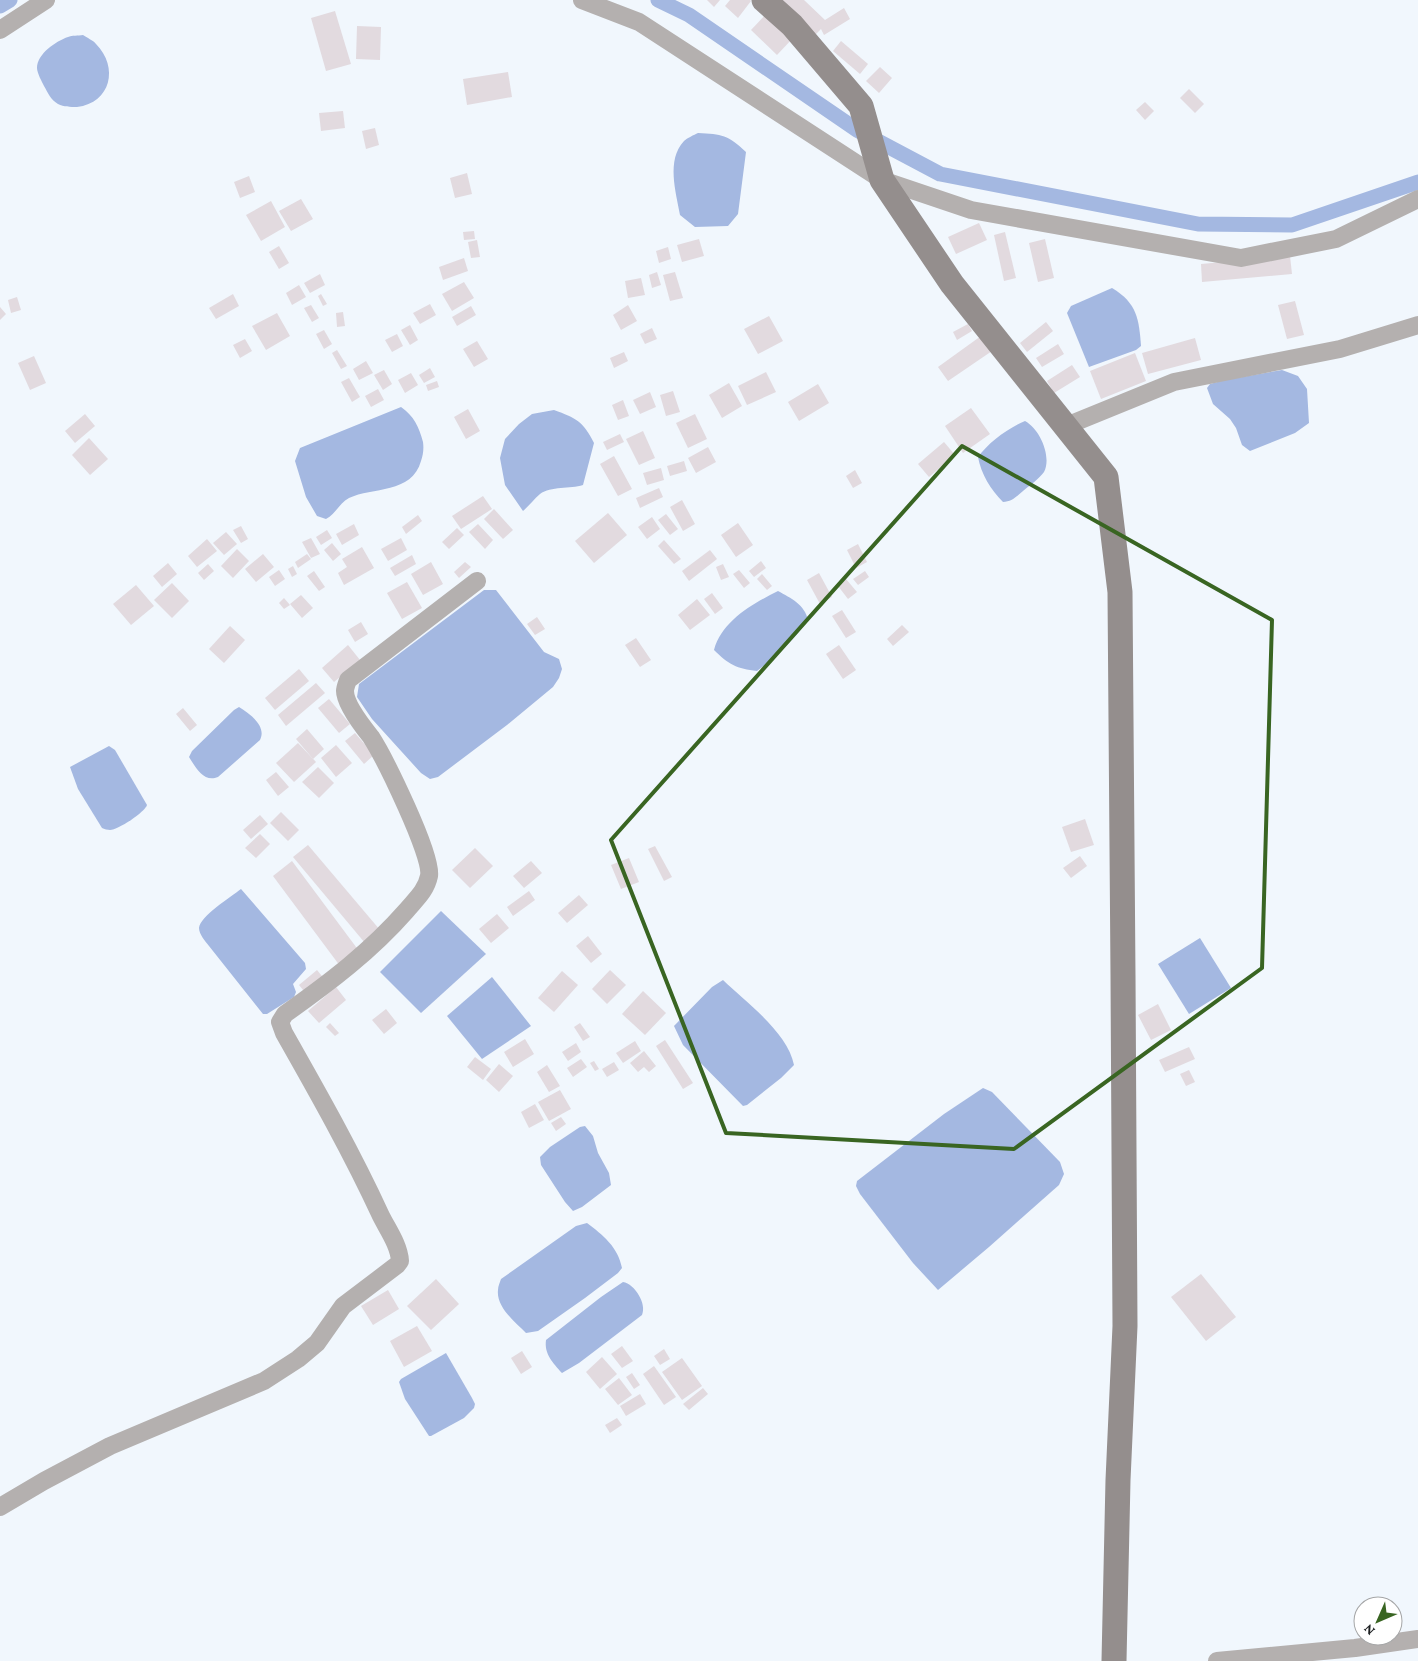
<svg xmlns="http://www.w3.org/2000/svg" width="1418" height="1661" font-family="'Crimson Pro',serif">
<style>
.water{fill:#a4b8e1}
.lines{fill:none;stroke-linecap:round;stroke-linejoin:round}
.canal{stroke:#a4b8e1;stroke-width:15}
.building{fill:#e2dadf}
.street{stroke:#b4b0af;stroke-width:18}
.secondary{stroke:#948e8d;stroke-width:25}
.marked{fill:none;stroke:#396522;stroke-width:4;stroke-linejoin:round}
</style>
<rect width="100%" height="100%" fill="#f1f7fd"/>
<g class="water">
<path d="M83,35C87,38 93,40 96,44C119,67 111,103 77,107C70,107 64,107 58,104C51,100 48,93 44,86C42,82 37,73 37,68C37,54 56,41 68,37C72,35 78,36 83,35Z"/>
<path d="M698,133C722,134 728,135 746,152L738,214L728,226L695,227L680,215C676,192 666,160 684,141C687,138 694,135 698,133Z"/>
<path d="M1112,288C1137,303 1139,319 1141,346L1136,350L1089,367L1067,313L1071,306Z"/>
<polygon points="1282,370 1298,376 1307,389 1309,423 1295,433 1250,451 1242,445 1236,428 1230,419 1213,404 1207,388 1210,384 1225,380"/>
<path d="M401,407C414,416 419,427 423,442C424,449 423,455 421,461C412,494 372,487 349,498C339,503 336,514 326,519L317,516L306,497L295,461L300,448Z"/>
<path d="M554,410C576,418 583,421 594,443L583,485C570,489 551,486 540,494C534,499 529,506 523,511L505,485L500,458L505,439L519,424L532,414Z"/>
<path d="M1025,421C1040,429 1052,457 1044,472C1039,479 1030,485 1023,491C1017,496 1012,502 1003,502C991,490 981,474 978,457C988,443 1008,428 1025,421Z"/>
<polygon points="484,590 496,590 544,652 559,659 562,669 559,678 553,687 507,725 438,777 430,779 421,773 372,719 357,697 359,684"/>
<path d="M778,591C791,598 805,605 808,620C794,640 777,656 757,671C737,669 728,664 714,650C722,621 752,604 778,591Z"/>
<path d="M239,707C250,714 267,726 260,740L218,777C204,783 196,768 189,757L192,751L234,710Z"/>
<path d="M109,746L115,750L147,805C145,812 118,830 110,830C108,830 104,829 102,828L78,789L70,767Z"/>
<path d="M241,889L305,963L306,969L293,984L296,992L294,997L267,1014H263L209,946C205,941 199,934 199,928C200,916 231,897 241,889Z"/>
<polygon points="441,911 486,954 421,1013 380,972"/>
<polygon points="1200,938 1231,988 1189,1014 1158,964"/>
<polygon points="492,977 531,1026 482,1059 447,1016"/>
<path d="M723,980C746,1002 788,1033 794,1065L781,1078L747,1105L743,1106L683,1045L674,1026L712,987Z"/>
<polygon points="983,1088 992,1092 1060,1162 1064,1174 1059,1185 989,1247 938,1290 913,1263 860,1194 856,1186 857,1181 944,1114"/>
<polygon points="585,1126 593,1136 598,1153 609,1173 611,1185 582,1207 573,1211 565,1202 541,1165 540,1157 550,1147 580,1127"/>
<path d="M587,1223C603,1235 618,1247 622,1268L618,1273L585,1298L538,1331L526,1333C515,1322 496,1307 498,1290C498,1286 500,1282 501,1279L576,1226Z"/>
<path d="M623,1282C635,1284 647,1304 642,1315L579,1363L562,1373C553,1363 544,1354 546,1340L601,1297Z"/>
<polygon points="446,1353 472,1398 475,1404 474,1408 464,1418 431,1436 429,1436 405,1399 399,1382 401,1379"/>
</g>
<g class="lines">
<g class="canal">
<polyline points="658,0 689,15 857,130 940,174 1198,224 1292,225 1418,182"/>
<polyline points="0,6 10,0"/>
</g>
</g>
<g class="building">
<polygon points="707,0 720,0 714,7"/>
<polygon points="730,0 750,0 751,1 738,18 725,6"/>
<polygon points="779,0 804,0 825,20 844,8 850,19 824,35 821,29 815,35"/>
<polygon points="335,11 351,64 326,71 311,18"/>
<polygon points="767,13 793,38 777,55 751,30"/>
<polygon points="357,26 381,27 380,60 356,59"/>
<polygon points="841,41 868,64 860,74 833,51"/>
<polygon points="880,67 892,78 879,93 866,81"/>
<polygon points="508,72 512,97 467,105 463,79"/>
<polygon points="1189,89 1204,104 1195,113 1180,98"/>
<polygon points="1145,102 1154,111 1145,120 1136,110"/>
<polygon points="343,111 345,128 321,131 319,113"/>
<polygon points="375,128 379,145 366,149 362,131"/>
<polygon points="467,173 472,194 455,198 450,178"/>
<polygon points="249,176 255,192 240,198 234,182"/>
<polygon points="301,199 313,219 291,231 279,211"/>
<polygon points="271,201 285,227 261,241 246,215"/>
<polygon points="979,223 987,240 956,254 948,237"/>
<polygon points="474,231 475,239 464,240 463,232"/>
<polygon points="1005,232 1016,278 1004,281 994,235"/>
<polygon points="699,239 704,256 682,262 677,245"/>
<polygon points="1045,239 1054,278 1038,282 1029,243"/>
<polygon points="477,240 480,257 471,258 468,242"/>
<polygon points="279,246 289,263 279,269 269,252"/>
<polygon points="668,247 671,259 659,263 656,251"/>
<polygon points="1290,256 1292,274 1202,282 1201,264"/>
<polygon points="464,258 468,271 443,280 439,267"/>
<polygon points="657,272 661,285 652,288 649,275"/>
<polygon points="675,272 683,298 670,301 663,275"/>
<polygon points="320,274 325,285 310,293 304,283"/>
<polygon points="641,278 645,295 628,298 625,281"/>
<polygon points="464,282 474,298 452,311 442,294"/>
<polygon points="299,285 306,297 292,305 286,293"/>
<polygon points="233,294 239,306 216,319 209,308"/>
<polygon points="321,294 327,304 323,306 318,296"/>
<polygon points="17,297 21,310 11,313 8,300"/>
<polygon points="1295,301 1304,335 1287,339 1278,305"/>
<polygon points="430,304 436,315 420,324 413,313"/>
<polygon points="311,305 319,318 312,322 304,308"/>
<polygon points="628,305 637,321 621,330 613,315"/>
<polygon points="471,306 476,315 457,326 452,317"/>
<polygon points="0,307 6,314 0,320"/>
<polygon points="343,312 345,326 337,327 336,313"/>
<polygon points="277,313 290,336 266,350 252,326"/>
<polygon points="769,316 783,341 758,354 744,329"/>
<polygon points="1046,322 1053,331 1027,352 1020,343"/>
<polygon points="968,324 972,331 957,340 953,332"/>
<polygon points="410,325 418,340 410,345 401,330"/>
<polygon points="652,328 657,339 645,344 640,334"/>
<polygon points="324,330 332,344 324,349 316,334"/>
<polygon points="397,334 403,346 392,352 385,340"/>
<polygon points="981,336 992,351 948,381 938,367"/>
<polygon points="1195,338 1201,360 1148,374 1142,353"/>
<polygon points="245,339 252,351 240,358 233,345"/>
<polygon points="477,341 488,359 474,367 463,349"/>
<polygon points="1058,344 1064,354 1042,367 1036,358"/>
<polygon points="337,350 347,366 341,369 332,353"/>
<polygon points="624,352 628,361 614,368 610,358"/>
<polygon points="1135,353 1146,381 1101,399 1090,371"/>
<polygon points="34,356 46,383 30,390 18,363"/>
<polygon points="366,361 373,373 359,380 353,369"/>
<polygon points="1072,365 1080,377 1054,393 1047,381"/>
<polygon points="430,368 435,377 424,383 419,375"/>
<polygon points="384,370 392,384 383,390 374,375"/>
<polygon points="766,372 776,392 747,405 738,386"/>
<polygon points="411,373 418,385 405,393 398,380"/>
<polygon points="349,378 360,397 352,402 341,382"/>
<polygon points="437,381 439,387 428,391 426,385"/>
<polygon points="729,383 742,406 722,418 709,395"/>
<polygon points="818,384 829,403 799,421 788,402"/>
<polygon points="378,389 384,400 371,407 365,396"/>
<polygon points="673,391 680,412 666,416 660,395"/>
<polygon points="650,392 656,407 640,414 633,400"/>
<polygon points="623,400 629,416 618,420 612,405"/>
<polygon points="971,408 990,434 963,453 945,426"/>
<polygon points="468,409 480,431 466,439 454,417"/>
<polygon points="85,414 95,426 75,443 65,431"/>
<polygon points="695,414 707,439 688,448 676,423"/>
<polygon points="643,431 655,458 639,465 626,439"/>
<polygon points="620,434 624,442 607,450 603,442"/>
<polygon points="89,438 108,459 90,475 72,455"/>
<polygon points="944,442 955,455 929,477 918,464"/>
<polygon points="708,447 716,462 696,473 688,458"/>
<polygon points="614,456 632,489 618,496 600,464"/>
<polygon points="684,461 687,471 670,476 667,466"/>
<polygon points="661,468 664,480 647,485 643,473"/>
<polygon points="855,470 862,483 853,488 846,476"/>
<polygon points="659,488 663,497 640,508 636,498"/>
<polygon points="483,496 492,509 461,529 452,516"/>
<polygon points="682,500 695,524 683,531 670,507"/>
<polygon points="494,509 513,530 503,539 484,519"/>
<polygon points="608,513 627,535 594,563 575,541"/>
<polygon points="666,514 678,529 670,535 658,520"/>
<polygon points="418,515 422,521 406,534 402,527"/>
<polygon points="652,517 660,529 647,539 638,527"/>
<polygon points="738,523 753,545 736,557 721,535"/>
<polygon points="354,524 359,535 342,545 336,534"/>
<polygon points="478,524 493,540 485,549 469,532"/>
<polygon points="241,526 248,539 241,543 233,530"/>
<polygon points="457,528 464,535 449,549 442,542"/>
<polygon points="327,530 332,538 321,545 316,537"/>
<polygon points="226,532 237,544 224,555 213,543"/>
<polygon points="311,538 320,554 311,558 302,542"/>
<polygon points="401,538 407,550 388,561 381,549"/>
<polygon points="207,539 217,551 197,567 188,556"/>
<polygon points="664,540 681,559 674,564 658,546"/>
<polygon points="332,543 341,554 333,561 324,550"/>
<polygon points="858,544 867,562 856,568 847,550"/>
<polygon points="362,547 374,568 344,585 338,573 347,567 342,559"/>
<polygon points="237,549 249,561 233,578 221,566"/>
<polygon points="710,550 717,559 689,581 682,571"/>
<polygon points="263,554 274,567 256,582 245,569"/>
<polygon points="307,554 311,559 298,568 295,562"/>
<polygon points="412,555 416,564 395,576 390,568"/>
<polygon points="761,561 766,568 754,577 749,571"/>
<polygon points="431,562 443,584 423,595 411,574"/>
<polygon points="465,562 471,567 459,578 454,572"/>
<polygon points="168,563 177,574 162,587 153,576"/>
<polygon points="208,564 214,571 204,580 198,573"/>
<polygon points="723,564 729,577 721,580 716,567"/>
<polygon points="293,566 297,574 292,577 288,569"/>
<polygon points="279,570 285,579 275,586 269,577"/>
<polygon points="739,570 750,583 744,588 733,574"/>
<polygon points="314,571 325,587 319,591 307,576"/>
<polygon points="865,571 869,577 858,585 853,579"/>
<polygon points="819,573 832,597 820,604 807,580"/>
<polygon points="762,574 772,586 767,590 757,579"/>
<polygon points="846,579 857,592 848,599 838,586"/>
<polygon points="407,582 422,608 402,619 387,593"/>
<polygon points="172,583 189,601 172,618 154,600"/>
<polygon points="136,585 154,606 131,625 113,604"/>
<polygon points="712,593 723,608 715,614 704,599"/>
<polygon points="301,595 313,608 302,618 290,604"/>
<polygon points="284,598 290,605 284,609 279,603"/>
<polygon points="697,599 710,615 690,630 678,615"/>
<polygon points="842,610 856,632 846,638 832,616"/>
<polygon points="537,617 545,629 535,635 527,624"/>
<polygon points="361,622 368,634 355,642 348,630"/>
<polygon points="902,625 909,632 893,646 887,639"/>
<polygon points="230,626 245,640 224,663 209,649"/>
<polygon points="636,638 651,660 640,667 625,645"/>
<polygon points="348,645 360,660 334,682 322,668"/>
<polygon points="839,645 856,670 843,679 826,654"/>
<polygon points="299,669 309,681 275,710 265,698"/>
<polygon points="316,683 325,693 286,726 278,715"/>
<polygon points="329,699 350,724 339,733 318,708"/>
<polygon points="183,708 197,725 190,731 176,714"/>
<polygon points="307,729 324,749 313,759 296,739"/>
<polygon points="355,733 374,755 364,764 345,741"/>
<polygon points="298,743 316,762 294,782 276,763"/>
<polygon points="336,745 352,763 336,777 321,758"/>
<polygon points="318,767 334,783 319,798 302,782"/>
<polygon points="276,772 289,787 278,796 266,780"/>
<polygon points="281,812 299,830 288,841 270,823"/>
<polygon points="260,815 268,824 251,839 243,830"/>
<polygon points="1085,819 1094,845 1071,852 1062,827"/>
<polygon points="260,834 270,844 256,858 245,848"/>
<polygon points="308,845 380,930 365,943 293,857"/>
<polygon points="655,846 672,877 664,881 648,849"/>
<polygon points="475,848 493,866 470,888 452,870"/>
<polygon points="1080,856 1087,866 1071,878 1063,868"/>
<polygon points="629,858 639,882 621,889 611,865"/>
<polygon points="292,861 359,951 340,966 273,876"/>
<polygon points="531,861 542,873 524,888 513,876"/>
<polygon points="529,891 535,900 513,916 507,907"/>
<polygon points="579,895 588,905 567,923 558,913"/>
<polygon points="497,914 509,928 491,943 479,929"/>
<polygon points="588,936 602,954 591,963 576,946"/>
<polygon points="317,970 326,981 308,996 299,985"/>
<polygon points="610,970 626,985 607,1004 592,989"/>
<polygon points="562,971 578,985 554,1012 538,998"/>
<polygon points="336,987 346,1000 319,1023 308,1011"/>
<polygon points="643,991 666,1013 645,1035 622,1014"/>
<polygon points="1158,1004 1171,1030 1151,1040 1138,1015"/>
<polygon points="386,1009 397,1023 384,1034 372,1020"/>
<polygon points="330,1023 339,1033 335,1036 326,1027"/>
<polygon points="580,1023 590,1037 583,1041 574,1027"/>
<polygon points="525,1039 534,1054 513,1067 504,1052"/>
<polygon points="665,1040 693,1083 683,1089 656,1046"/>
<polygon points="635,1041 641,1051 623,1063 616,1053"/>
<polygon points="576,1043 581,1052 568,1061 562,1052"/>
<polygon points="1189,1047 1195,1059 1165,1072 1159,1060"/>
<polygon points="644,1051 656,1066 649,1072 644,1067 638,1072 630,1063"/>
<polygon points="475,1057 491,1069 483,1080 467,1067"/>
<polygon points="581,1059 587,1067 573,1077 567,1068"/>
<polygon points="594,1061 599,1069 595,1071 590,1063"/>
<polygon points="614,1062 619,1070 607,1077 602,1069"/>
<polygon points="499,1064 513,1076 499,1092 486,1080"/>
<polygon points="547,1065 560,1086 549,1092 537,1072"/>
<polygon points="1189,1070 1195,1082 1186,1086 1180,1074"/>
<polygon points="560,1090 571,1109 549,1121 538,1102"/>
<polygon points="535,1104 544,1120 529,1128 521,1112"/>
<polygon points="561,1117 566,1124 556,1131 551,1123"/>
<polygon points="1201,1274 1236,1317 1206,1341 1171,1297"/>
<polygon points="436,1279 459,1304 431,1330 407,1306"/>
<polygon points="388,1290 399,1309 373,1325 361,1306"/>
<polygon points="417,1326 432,1351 404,1367 390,1341"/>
<polygon points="622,1346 633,1361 622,1368 611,1354"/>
<polygon points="664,1349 670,1359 660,1365 654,1356"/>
<polygon points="522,1351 532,1367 521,1374 511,1358"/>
<polygon points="602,1357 617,1374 600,1389 586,1372"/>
<polygon points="682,1358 702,1386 682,1400 662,1372"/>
<polygon points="654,1366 676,1397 664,1405 643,1374"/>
<polygon points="632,1373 640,1385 634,1389 626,1377"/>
<polygon points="619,1378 632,1395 618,1405 605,1389"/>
<polygon points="703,1388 708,1394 689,1410 683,1404"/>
<polygon points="640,1394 646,1404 626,1416 620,1406"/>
<polygon points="617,1418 622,1425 610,1433 605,1425"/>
</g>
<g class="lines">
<g class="street">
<polyline points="582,0 639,22 882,180 971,210 1241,258 1336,239 1418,199"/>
<polyline points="0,30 46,0"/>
<polyline points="1066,426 1174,382 1340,349 1418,325"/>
<path d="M0,1507L44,1481L110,1446L264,1381L298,1359L317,1343L343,1306L397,1265L400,1261C399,1245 388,1230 381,1216C352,1153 318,1093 284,1033L280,1022L285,1014C329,983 371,951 406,911C415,900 426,891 429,876C433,856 384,757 371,737C363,727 345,704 345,691C345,688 347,683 348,680L477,581"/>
<polyline points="1217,1661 1355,1648 1418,1639"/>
</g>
<polyline class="secondary" points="764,0 792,25 861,106 882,180 952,284 1106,477 1120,592 1123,975 1125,1326 1118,1480 1114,1661"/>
</g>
<path class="marked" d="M962,446L1272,620L1262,968L1014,1149L726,1133L611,840Z"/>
<g transform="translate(1378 1621) rotate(225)"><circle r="24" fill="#ffffff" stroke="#a5a6a7"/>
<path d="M0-4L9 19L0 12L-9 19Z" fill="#396522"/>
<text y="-8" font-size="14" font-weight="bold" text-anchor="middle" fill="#1d2022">N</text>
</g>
</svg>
